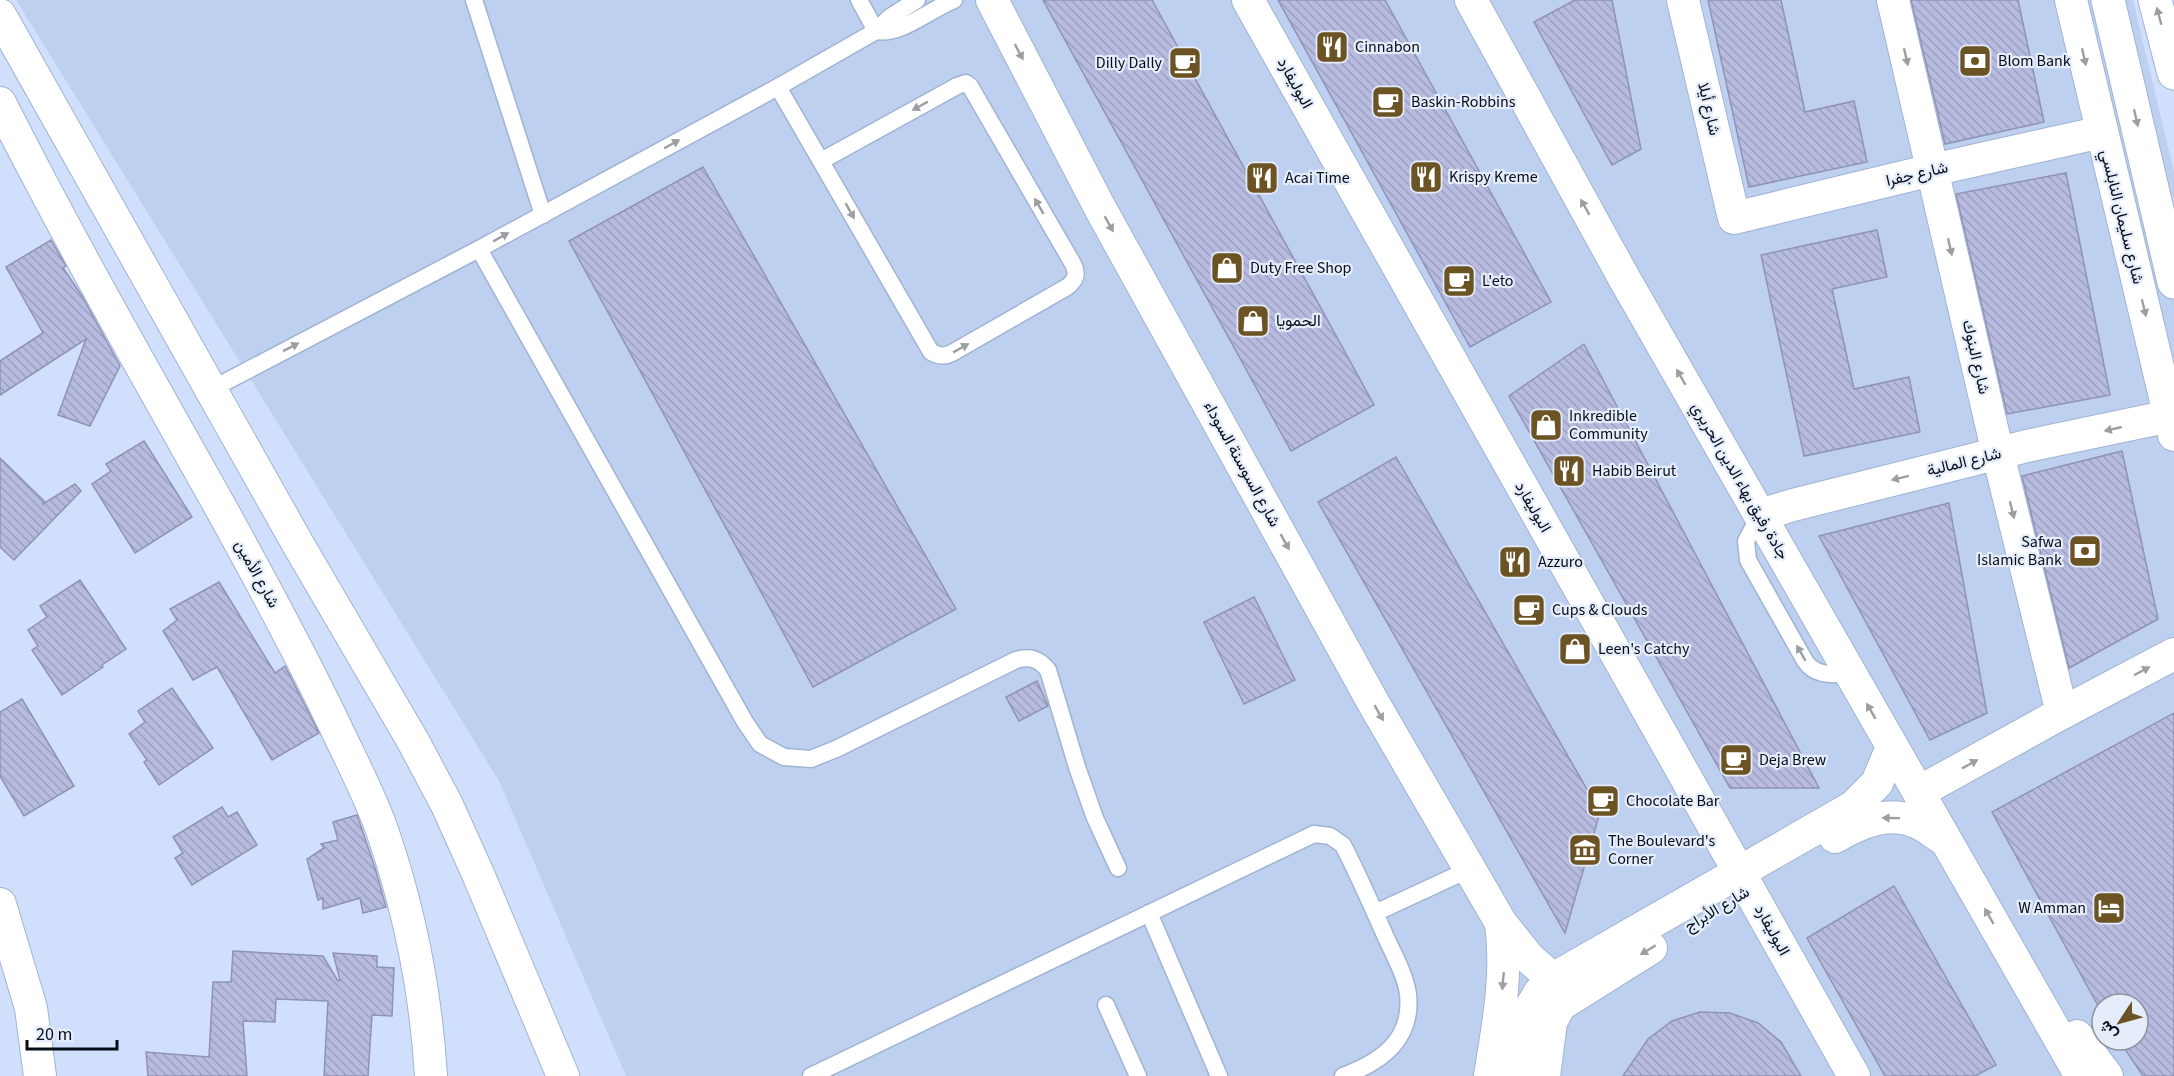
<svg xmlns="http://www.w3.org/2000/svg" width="2174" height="1076" font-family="'Source Sans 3',Vazirmatn,sans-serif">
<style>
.built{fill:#bed0f0;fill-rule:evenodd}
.building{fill:url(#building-back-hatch);stroke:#9092b5;stroke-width:1.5}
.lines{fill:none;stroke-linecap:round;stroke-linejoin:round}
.lane-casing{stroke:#a0b3d5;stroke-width:19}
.street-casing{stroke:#a0b3d5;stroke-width:34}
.secondary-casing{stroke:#a0b3d5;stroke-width:35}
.lane{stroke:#fff;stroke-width:16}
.street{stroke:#fff;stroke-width:32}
.secondary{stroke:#fff;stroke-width:33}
.oneway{fill:#9c9ea3}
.labels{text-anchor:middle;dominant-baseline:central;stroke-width:4.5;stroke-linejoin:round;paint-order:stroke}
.poi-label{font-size:16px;fill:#070d18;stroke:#e5edfb;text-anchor:start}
.street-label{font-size:16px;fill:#070d18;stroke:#e5edfb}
</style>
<defs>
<pattern id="building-back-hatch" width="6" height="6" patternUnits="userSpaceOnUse" patternTransform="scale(1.5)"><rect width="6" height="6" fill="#b8bbe0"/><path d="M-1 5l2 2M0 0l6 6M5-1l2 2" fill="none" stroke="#9da0bf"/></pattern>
</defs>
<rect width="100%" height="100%" fill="#d0e0fc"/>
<path class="built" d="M16,0H2133L2174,172V1076H626L499,781ZM2102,1004H2138V1040H2102Z"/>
<g class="building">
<polygon points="1043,0 1152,0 1374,405 1291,451"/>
<polygon points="1278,0 1385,0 1551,302 1470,347"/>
<polygon points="1575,0 1612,0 1641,149 1612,165 1534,22"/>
<polygon points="1708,0 1781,0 1805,112 1854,101 1867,162 1749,187"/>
<polygon points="1911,0 2018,0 2044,122 1945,144"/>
<polygon points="703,167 956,609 813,687 569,241"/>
<polygon points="2066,173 2110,395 2007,414 1956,194"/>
<polygon points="1877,230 1887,277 1832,289 1854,389 1909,377 1920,432 1804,456 1761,255"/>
<polygon points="51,240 66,266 63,268 82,296 120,366 90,426 58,415 86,339 0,395 0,361 43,333 6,267"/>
<polygon points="1584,344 1699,561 1819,788 1730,788 1509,396"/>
<polygon points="144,441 192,517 135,553 92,484 111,471 106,464"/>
<polygon points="2122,451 2158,619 2069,668 2022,476"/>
<polygon points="1396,457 1600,812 1565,933 1318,502"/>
<polygon points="0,458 44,501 43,504 75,484 81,491 14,560 0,547"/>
<polygon points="1949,503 1987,713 1930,740 1819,536"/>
<polygon points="80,580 126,649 102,665 103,667 62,695 32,650 38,646 28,630 47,617 40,606"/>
<polygon points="219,582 275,673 285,666 319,733 272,760 217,667 193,680 163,631 177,620 170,609"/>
<polygon points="1254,597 1295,680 1244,704 1204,622"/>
<polygon points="1037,681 1048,706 1019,721 1006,697"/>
<polygon points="172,688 213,748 159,785 144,762 147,760 129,734 145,722 138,711"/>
<polygon points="22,699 74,786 24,816 0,776 0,712"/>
<polygon points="2174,713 2174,1076 2143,1076 2119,1040 2138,1040 2138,1004 2102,1004 2102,1013 1992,812"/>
<polygon points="222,807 228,817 237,812 257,845 192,885 175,858 183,853 173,837"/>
<polygon points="357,815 375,868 386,907 363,913 360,898 323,909 323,898 318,900 307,859 324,848 321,844 338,840 333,822"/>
<polygon points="1894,886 1996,1065 1975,1076 1885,1076 1807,938"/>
<polygon points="233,951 323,956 338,981 340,980 333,953 377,956 377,967 394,968 392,1016 372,1015 368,1076 324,1076 328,1001 276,999 275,1022 243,1021 247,1076 148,1076 146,1052 209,1057 213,982 231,982"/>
<polygon points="1700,1012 1730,1013 1758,1023 1781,1042 1801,1076 1623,1076 1648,1039 1672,1021"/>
</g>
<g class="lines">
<g class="lane-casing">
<g id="lane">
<polyline points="474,0 543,215"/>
<polyline points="859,0 876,31"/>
<path d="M876,31C900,36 931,9 954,0"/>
<path d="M778,87L931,352C939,356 944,357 952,353L1067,287C1076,280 1078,274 1073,264L970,86L966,83L957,86L821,161"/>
<path d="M479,249L745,722L760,744L784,757L811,759L836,749L1016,660C1030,656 1039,659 1048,670L1077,767L1095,818L1118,868"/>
<polyline points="210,390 479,249 778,87 876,31 890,17 917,0"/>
<path d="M1760,515L1746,541L1748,560L1805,661C1816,677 1832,674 1850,674"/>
<polyline points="1149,913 1219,1076"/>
<polyline points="1375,913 1470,869"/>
<polyline points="1106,1005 1138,1076"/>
<path d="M811,1076L1314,834L1330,836L1343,845C1358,874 1371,904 1384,933C1392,952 1405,973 1408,994C1413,1040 1381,1062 1343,1076"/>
</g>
</g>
<g class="street-casing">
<g id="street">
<polyline points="992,0 1100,208 1374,704 1501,923 1529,958 1553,979"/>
<polyline points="1248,0 1854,1076"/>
<polyline points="1471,0 1624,278 2081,1076"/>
<polyline points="1683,0 1734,218 1932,170 2102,132"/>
<polyline points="1893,0 1998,454 2062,713"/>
<polyline points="2071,0 2174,435"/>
<polyline points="0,15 299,546 413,741 447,805 478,874 563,1076"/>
<path d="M0,103C68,238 143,369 217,501C259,577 300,652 337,730C353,764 371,798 383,833C410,912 426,994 431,1076"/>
<polyline points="1760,515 1793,505 2027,446 2170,416"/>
<polyline points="1919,792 2062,713 2174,654"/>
<path d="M1835,837C1859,823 1888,810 1916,822C1926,826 1935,834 1944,839"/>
<polyline points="0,904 31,1008 40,1076"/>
<polyline points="2077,1036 2107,1076"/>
<path d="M1490,1076C1498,1025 1508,975 1501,923"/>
<polyline points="1519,1076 1531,1007 1540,992 1553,979 1853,807 1877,783 1892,747"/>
<polyline points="1544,1076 1551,1022 1560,1005 1651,948"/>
</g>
</g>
<g class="secondary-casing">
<g id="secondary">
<polyline points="2108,0 2174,282"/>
<polyline points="2155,0 2174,73"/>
</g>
</g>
<use href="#lane" class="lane"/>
<use href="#street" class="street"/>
<use href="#secondary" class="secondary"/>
</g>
<defs><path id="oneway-solid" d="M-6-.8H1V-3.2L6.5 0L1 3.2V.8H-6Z" transform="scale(1.5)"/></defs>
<g class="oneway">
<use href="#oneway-solid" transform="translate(2159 16) rotate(-105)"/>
<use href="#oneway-solid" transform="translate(1019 52) rotate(62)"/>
<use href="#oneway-solid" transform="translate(1906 57) rotate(77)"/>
<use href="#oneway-solid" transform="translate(2084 57) rotate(77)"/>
<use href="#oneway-solid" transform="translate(920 106) rotate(151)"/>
<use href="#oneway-solid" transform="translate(2136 118) rotate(77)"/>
<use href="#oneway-solid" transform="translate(672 144) rotate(-29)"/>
<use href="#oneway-solid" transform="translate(1039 206) rotate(-120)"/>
<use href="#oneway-solid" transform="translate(1585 207) rotate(-119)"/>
<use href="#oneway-solid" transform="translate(850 211) rotate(60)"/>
<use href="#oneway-solid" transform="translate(1109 224) rotate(61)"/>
<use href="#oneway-solid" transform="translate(501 237) rotate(-29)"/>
<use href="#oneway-solid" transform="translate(1950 247) rotate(77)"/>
<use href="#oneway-solid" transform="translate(2144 308) rotate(76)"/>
<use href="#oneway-solid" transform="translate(291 347) rotate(-27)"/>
<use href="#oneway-solid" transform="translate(961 348) rotate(-29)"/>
<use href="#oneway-solid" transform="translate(1681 377) rotate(-120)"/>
<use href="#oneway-solid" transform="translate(2113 429) rotate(167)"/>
<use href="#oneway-solid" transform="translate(1900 478) rotate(166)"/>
<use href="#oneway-solid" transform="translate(2012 510) rotate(76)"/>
<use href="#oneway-solid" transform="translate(1285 542) rotate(61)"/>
<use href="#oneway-solid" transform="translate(1801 653) rotate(-120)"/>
<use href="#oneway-solid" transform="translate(2142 671) rotate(-28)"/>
<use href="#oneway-solid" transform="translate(1871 711) rotate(-120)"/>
<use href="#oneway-solid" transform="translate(1379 713) rotate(60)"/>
<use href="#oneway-solid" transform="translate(1970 764) rotate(-29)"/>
<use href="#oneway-solid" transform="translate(1891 818) rotate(-179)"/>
<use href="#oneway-solid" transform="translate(1989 916) rotate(-120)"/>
<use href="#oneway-solid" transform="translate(1648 950) rotate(149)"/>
<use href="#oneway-solid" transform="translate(1503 981) rotate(95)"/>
</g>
<defs>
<g id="restaurant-square" transform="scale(1.725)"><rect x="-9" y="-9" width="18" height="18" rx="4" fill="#6c5324" stroke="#e5edfb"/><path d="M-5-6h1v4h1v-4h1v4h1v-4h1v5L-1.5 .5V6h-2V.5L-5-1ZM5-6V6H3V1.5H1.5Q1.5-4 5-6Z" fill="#fff"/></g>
<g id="bank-square" transform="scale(1.725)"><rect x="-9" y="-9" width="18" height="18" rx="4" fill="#6c5324" stroke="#e5edfb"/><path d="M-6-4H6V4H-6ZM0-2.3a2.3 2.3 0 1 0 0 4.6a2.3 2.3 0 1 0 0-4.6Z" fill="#fff"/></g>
<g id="cafe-square" transform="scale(1.725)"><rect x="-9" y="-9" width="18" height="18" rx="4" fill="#6c5324" stroke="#e5edfb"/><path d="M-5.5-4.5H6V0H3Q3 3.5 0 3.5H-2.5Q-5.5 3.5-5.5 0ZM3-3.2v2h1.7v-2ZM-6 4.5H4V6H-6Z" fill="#fff"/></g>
<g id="shop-square" transform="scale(1.725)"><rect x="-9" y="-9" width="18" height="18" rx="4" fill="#6c5324" stroke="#e5edfb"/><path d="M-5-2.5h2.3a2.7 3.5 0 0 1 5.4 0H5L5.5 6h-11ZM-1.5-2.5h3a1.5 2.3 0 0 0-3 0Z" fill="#fff"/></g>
<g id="museum-square" transform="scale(1.725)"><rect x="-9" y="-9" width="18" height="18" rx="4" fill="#6c5324" stroke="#e5edfb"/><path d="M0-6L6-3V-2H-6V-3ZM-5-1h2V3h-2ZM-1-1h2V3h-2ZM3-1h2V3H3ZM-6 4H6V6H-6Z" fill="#fff"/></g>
<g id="hotel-square" transform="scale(1.725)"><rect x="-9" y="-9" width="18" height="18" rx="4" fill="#6c5324" stroke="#e5edfb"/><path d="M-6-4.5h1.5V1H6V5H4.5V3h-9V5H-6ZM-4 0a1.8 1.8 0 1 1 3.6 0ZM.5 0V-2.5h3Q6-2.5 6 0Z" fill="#fff"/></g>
</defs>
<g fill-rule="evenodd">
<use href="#restaurant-square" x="1332" y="47"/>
<use href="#bank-square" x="1975" y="61"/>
<use href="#cafe-square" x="1185" y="63"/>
<use href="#cafe-square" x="1388" y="102"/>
<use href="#restaurant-square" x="1426" y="177"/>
<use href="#restaurant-square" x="1262" y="178"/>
<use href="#shop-square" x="1227" y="268"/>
<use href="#cafe-square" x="1459" y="281"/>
<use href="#shop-square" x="1253" y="321"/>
<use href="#shop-square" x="1546" y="425"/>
<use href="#restaurant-square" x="1569" y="471"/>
<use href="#bank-square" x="2085" y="551"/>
<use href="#restaurant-square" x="1515" y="562"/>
<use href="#cafe-square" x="1529" y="610"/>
<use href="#shop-square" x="1575" y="649"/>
<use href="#cafe-square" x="1736" y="760"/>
<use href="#cafe-square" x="1603" y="801"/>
<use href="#museum-square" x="1585" y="850"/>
<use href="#hotel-square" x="2109" y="908"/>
</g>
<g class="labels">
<g class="poi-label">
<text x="1355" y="47">Cinnabon</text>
<text x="1998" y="61">Blom Bank</text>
<text x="1162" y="63" text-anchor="end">Dilly Dally</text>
<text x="1411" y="102">Baskin-Robbins</text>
<text x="1449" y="177">Krispy Kreme</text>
<text x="1285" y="178">Acai Time</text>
<text x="1250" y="268">Duty Free Shop</text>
<text x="1482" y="281">L'eto</text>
<text x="1276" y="321">الحمويا</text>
<text x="1569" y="416">Inkredible<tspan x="1569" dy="18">Community</tspan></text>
<text x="1592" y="471">Habib Beirut</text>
<text x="2062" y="542" text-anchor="end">Safwa<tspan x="2062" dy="18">Islamic Bank</tspan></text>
<text x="1538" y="562">Azzuro</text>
<text x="1552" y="610">Cups &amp; Clouds</text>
<text x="1598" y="649">Leen's Catchy</text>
<text x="1759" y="760">Deja Brew</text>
<text x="1626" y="801">Chocolate Bar</text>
<text x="1608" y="841">The Boulevard's<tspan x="1608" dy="18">Corner</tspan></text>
<text x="2086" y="908" text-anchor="end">W Amman</text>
</g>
<g class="street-label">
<text transform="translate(1295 83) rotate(61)">البوليفارد</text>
<text transform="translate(1709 109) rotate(77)">شارع أيلا</text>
<text transform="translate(1917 174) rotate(-13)">شارع جفرا</text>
<text transform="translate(2122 217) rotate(76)">شارع سليمان النابلسي</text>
<text transform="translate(1976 357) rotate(77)">شارع البنوك</text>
<text transform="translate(1964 462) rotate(-14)">شارع المالية</text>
<text transform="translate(1242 464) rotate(61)">شارع السوسنة السوداء</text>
<text transform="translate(1740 481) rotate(60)">جادة رفيق بهاء الدين الحريري</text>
<text transform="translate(1533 507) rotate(60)">البوليفارد</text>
<text transform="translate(257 574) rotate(61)">شارع الأمين</text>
<text transform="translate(1717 909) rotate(-31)">شارع الأبراج</text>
<text transform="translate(1772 930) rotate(61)">البوليفارد</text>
</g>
</g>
<g transform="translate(2120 1022) rotate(234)"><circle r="28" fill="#e5edfb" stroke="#8c93a0" stroke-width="1.5"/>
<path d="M0-4.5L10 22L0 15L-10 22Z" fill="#6c5324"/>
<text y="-9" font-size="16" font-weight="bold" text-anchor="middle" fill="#070d18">ش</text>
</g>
<path d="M27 1040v9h90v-9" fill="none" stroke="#070d18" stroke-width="3"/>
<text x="36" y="1040" font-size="18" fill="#070d18" stroke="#e5edfb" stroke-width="4.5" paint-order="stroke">20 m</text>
</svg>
